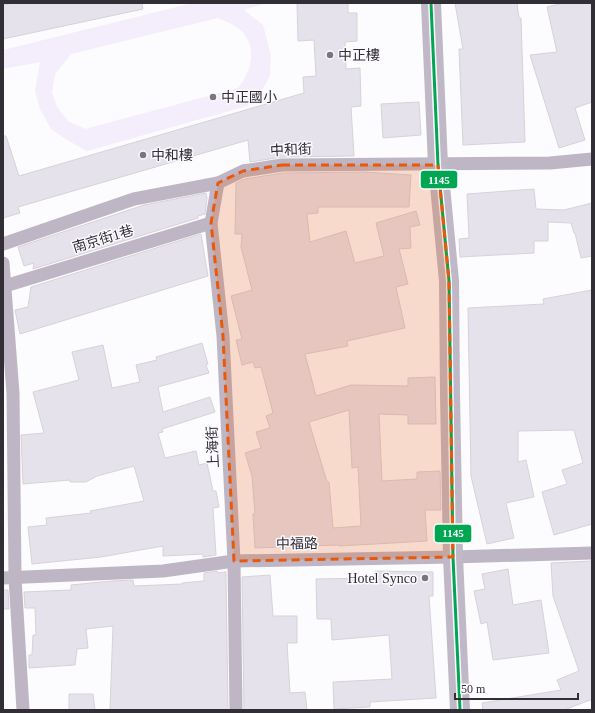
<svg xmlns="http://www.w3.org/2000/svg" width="595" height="713" font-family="'Times New Roman','Noto Sans TC',serif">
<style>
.green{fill:#f4edfc;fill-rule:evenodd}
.building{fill:#e6e2eb;stroke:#d5d3d8;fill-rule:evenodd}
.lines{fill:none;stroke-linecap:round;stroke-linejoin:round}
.street{stroke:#beb6c5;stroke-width:13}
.primary{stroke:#c0b8c6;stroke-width:20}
.bus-1-casing{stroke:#fcfafe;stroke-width:6}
.bus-1{stroke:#00a651;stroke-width:3}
.marked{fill:#e8590c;fill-opacity:0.2;stroke:#e8590c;stroke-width:3;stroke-dasharray:8 5;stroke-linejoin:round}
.poi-dot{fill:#79767c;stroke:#fcfafe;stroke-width:1.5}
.labels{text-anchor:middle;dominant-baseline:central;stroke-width:3;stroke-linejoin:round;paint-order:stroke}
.poi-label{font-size:14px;fill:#322e36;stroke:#fcfafe;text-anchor:start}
.street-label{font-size:14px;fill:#322e36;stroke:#fcfafe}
.line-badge{stroke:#fcfafe;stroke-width:1.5}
.badge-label{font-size:11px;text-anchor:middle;font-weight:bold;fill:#fff}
</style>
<rect width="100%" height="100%" fill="#fcfbfd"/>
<path class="green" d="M193,3H267L244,10L263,25L271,55L270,76L261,92L247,106L87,151L67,140L51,129L40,109L35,91L40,62L3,69V50ZM218,18C223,21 230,22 235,26C258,40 254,69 238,88L85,129L68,121L57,107L52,92L55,74L71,54Z"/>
<g class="building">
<polygon points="14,3 142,3 143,9 3,39 3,5"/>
<polygon points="297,3 348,3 348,13 357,13 357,41 345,42 346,69 360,68 361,106 351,107 354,156 282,157 250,162 248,140 18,207 20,213 3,218 3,136 6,136 19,176 304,93 303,77 316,76 314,40 298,41"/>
<polygon points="455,3 517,3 519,18 521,18 525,142 463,145 459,49 463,49"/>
<polygon points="563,3 592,3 592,102 575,108 585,140 559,148 530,55 557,52 547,7"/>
<polygon points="419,102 421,135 383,138 381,104"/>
<path d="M364,172L411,175L409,207H318V213L307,214L310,242L346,231L355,263L384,256L376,223L416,211L420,225L410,227L411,248L399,249L408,284L396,287L405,328L347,341L348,346L305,354L316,396L351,385L408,386V378L435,377L436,424H408V415L379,414L382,481L417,479V472L440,471L441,510H425L427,541L339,546V545L255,548L253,514H255L252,476L245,453L261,448L256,432L270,428L266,416L273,413L261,367L255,368L253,362L242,365L236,340L242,339L231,296L252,290L241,247L242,234H235L236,183L245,179L283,173ZM349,410L352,468L358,467L361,526L333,528L329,482H327L309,422Z"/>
<polygon points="534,189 536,209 564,210 592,203 592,256 581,258 575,233 574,233 571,223 548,222 548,241 534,241 534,253 460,257 459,239 469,238 467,194"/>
<polygon points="206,193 207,198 205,214 198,216 198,218 33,269 34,263 24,266 18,247 144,205"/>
<polygon points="201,234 208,276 20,334 15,310 28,307 31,287"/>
<polygon points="592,290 592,524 554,535 542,492 567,484 562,470 583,463 574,430 518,431 518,462 526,460 534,497 506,503 514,538 487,544 471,476 468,308 544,304 543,299"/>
<polygon points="202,343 208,364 206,365 209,373 158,387 163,412 210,397 215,412 162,429 163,432 158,433 165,458 196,451 199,465 207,463 213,491 216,491 219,507 213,508 216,555 203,557 203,554 163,556 163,546 101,557 32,564 28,527 47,525 46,518 91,513 90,511 144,501 134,466 97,476 86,482 70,482 70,480 23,484 21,435 44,433 33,392 79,380 72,352 103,345 112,388 140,382 136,365 157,360 156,357"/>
<polygon points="592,561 592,701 590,700 564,710 483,710 482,703 561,690 557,680 579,671 553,596 551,563"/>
<polygon points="508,569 513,605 541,600 549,653 493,660 487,622 481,624 474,591 485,589 482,574"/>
<polygon points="217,571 217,573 226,572 226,578 228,710 110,710 113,626 86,629 88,648 77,649 75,665 29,668 29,655 32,655 33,635 36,635 35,608 25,608 24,592 71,590 71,585 112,581 133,580 134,586 182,584 182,583 204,581 204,573"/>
<polygon points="375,571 433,572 433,596 429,596 436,698 370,702 370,707 334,709 333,682 392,679 389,635 332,640 331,619 317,619 316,579 375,578"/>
<polygon points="270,575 273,616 297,616 297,643 287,643 290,693 305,692 307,710 244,710 242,577"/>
<polygon points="3,590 8,590 9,609 3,609"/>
<polygon points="69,694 93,694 95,710 69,710"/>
</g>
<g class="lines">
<g class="street">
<polyline points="218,183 211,223 223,336 234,561 236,710"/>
<polyline points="3,244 134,199 218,183 243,171 282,165 550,163 592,159"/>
<polyline points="3,263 13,393 15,578 23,710"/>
<polyline points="5,286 211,223"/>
<polyline points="3,578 163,571 234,561 453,557 592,553"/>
</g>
<polyline class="primary" points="431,3 438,165 449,281 450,394 453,557 460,710"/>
<g class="bus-1-casing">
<polyline id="bus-1" points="431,3 438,165 449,281 453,557 460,710"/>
</g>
<use href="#bus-1" class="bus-1"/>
</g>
<path class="marked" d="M282,165H438L449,281L453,557L234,561L223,336L211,223L218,183L243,171Z"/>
<g class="poi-dot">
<circle cx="330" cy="55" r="4"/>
<circle cx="213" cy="97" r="4"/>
<circle cx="143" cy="155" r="4"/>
<circle cx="425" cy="578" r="4"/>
</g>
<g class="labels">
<g class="poi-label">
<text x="338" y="55">中正樓</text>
<text x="221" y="97">中正國小</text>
<text x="151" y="155">中和樓</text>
<text x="417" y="578" text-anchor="end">Hotel Synco</text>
</g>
<g class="street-label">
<text transform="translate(291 150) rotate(-3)">中和街</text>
<text transform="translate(103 239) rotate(-17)">南京街1巷</text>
<text transform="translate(213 447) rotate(-93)">上海街</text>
<text transform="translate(297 544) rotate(-1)">中福路</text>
</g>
</g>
<g class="line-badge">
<rect x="420" y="170" width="38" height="19" rx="4" fill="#00a651"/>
<rect x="434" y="524" width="38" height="19" rx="4" fill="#00a651"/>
</g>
<g class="badge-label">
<text x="439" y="184">1145</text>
<text x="453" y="537">1145</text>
</g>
<rect width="595" height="713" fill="none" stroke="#322e36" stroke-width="8"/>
<path d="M455 693v6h123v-6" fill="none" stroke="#322e36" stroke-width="2"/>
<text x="461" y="693" font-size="12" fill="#322e36" stroke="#fcfafe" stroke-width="3" paint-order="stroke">50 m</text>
</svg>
